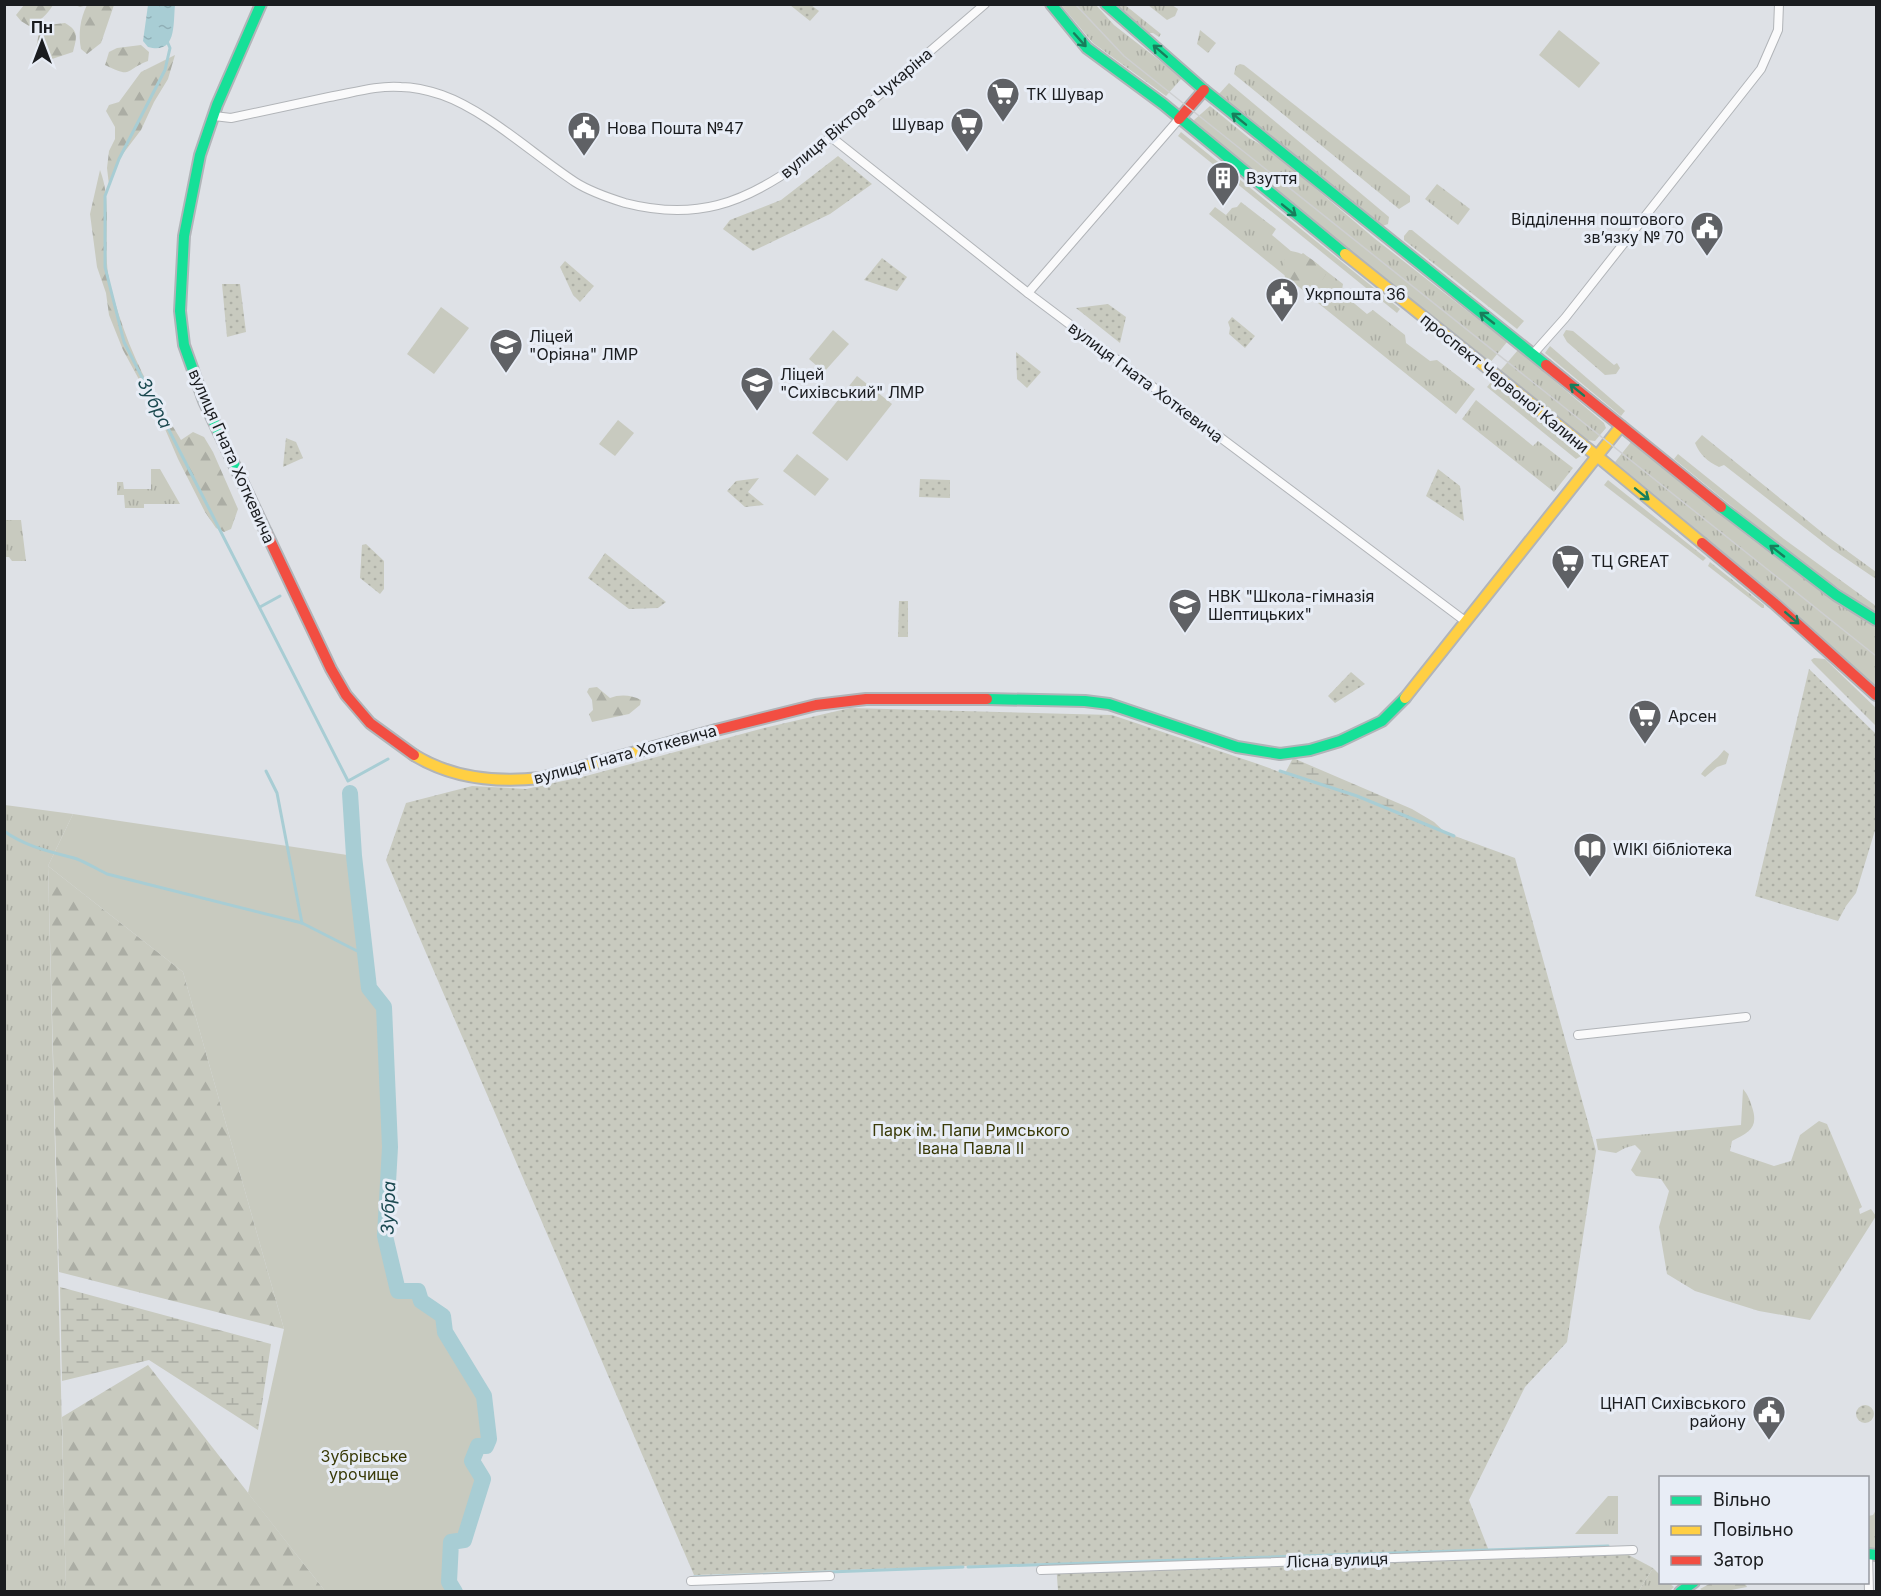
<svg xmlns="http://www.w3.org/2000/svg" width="1881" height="1596" font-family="Inter,sans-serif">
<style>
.grass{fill:url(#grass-tufts)}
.forest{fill:url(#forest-firs)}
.wetland{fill:url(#wetland-marsh)}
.park{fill:url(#park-dots)}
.garden{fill:#c8cabf}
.water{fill:url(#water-ripples)}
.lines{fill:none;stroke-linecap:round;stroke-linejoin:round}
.stream{stroke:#a8cdd4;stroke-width:3}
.river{stroke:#a8cdd4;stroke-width:16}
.street-casing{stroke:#b1b4b8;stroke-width:10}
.fast-casing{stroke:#b1b4b8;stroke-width:14}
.slow-casing{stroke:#b1b4b8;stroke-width:14}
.jam-casing{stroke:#b1b4b8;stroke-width:14}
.street{stroke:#fafafb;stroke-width:8}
.fast{stroke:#16e098;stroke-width:10}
.slow{stroke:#ffcf43;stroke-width:10}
.jam{stroke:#f24e42;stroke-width:10}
.tram{stroke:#cecfd1;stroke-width:1.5}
.oneway{stroke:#187e5c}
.labels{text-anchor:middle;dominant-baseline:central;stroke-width:6;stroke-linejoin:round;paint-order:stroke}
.poi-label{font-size:16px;fill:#1a1c1f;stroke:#e8edf6;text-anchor:start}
.street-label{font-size:16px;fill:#1a1c1f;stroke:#e8edf6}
.park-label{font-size:16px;fill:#393a07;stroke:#e8edf6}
.water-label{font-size:18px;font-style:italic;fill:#1b4950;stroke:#e8edf6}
</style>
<defs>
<pattern id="grass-tufts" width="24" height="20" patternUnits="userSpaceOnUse" patternTransform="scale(1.5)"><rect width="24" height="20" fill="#c8cabf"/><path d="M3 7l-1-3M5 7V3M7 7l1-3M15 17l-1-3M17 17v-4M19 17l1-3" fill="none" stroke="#abada4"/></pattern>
<pattern id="forest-firs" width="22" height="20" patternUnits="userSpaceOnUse" patternTransform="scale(1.5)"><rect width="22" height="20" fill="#c8cabf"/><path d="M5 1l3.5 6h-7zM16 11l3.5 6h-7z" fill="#abada4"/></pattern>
<pattern id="wetland-marsh" width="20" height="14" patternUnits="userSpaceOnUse" patternTransform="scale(1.5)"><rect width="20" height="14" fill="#c8cabf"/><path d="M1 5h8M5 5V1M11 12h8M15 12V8" fill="none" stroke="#abada4"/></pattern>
<pattern id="park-dots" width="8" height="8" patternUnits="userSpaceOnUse" patternTransform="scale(1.5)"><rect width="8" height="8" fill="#c8cabf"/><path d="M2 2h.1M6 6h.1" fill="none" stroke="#abada4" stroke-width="1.8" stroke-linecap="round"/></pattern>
<pattern id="water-ripples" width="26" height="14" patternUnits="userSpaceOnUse" patternTransform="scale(1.5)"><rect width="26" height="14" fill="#a8cdd4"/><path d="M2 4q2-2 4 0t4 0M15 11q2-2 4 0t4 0" fill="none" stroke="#90afb6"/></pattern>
</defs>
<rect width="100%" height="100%" fill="#dee1e6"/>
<g class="grass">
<polygon points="1061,5 1096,5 1114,25 1182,78 1166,96 1093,43"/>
<polygon points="1116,5 1125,5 1161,34 1159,37 1153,33 1149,33"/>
<polygon points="1148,5 1172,5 1178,9 1175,16 1167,20"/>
<polygon points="1200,30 1216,43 1208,53 1197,44"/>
<polygon points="1240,64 1244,65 1410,196 1410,202 1399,209 1234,74 1236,66"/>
<polygon points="1229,83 1389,217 1388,224 1380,227 1219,94"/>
<polygon points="1210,106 1249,138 1270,150 1374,238 1507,342 1489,364 1197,127 1194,120"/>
<polygon points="1181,132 1400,309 1397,313 1178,136"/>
<polygon points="1437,184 1470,209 1458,225 1425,199"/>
<polygon points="1241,202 1276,229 1272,235 1298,257 1303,253 1343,284 1342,290 1310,296 1209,214 1215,207 1226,215 1232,208 1237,207"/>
<polygon points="1409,230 1412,230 1524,321 1517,329 1404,240 1404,236"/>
<polygon points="1343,294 1367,314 1373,310 1405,335 1406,343 1430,361 1437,360 1475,389 1456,414 1313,299"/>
<polygon points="1566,330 1573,331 1614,365 1617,363 1620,368 1616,374 1605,375 1567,342 1563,335"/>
<polygon points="1550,346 1625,411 1621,416 1545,353"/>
<polygon points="1518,350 1604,423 1606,428 1595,441 1587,440 1500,371"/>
<polygon points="1492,381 1581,456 1576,459 1487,387"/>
<polygon points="1476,400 1533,446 1538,441 1573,468 1554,492 1462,419"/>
<path d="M1702,435L1824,534L1876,572V579L1832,549L1724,465L1719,467C1707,461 1700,455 1695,443Z"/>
<path d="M1631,442C1711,507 1790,573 1876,628V688L1779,598L1615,462Z"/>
<path d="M1678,454L1784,539L1876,606V614C1805,567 1740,513 1674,459Z"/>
<polygon points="151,469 160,469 180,504 144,504 144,508 125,508 124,495 117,495 117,482 123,482 124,489 151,489"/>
<polygon points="1608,480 1706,558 1703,561 1604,485"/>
<polygon points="5,520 21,520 26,561 12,561 9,557 5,557"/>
<polygon points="1710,562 1764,605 1764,608 1762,608 1708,566"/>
<polygon points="1814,658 1825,659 1876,708 1876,726 1813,663 1811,660"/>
<path d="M1724,750L1729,754L1726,764L1717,767L1705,777L1701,774C1708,764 1717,760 1724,750Z"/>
<polygon points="5,805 73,814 48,866 66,1591 5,1592"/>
<path d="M1743,1089C1748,1095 1750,1100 1752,1107C1759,1128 1749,1132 1732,1141L1730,1151L1774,1166L1791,1161L1800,1135L1819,1121L1827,1124L1862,1207L1859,1209L1860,1214L1871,1209L1876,1216L1810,1320L1759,1311L1695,1291L1667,1274L1659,1227L1669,1191L1661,1179L1636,1176L1631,1170L1641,1151L1635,1145L1625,1148L1616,1153L1598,1150L1596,1139L1741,1125Z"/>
<polygon points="1608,1496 1618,1496 1618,1534 1575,1534"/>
<polygon points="1876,1510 1876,1550 1868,1550 1868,1516 1873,1515"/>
<polygon points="1653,1568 1660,1575 1660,1582 1669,1583 1674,1587 1670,1591 1638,1592"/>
</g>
<g class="forest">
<path d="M24,5V4L53,5C47,15 40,21 29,26L21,21L16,15Z"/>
<path d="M75,5H114L101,43L87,54L81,49C78,34 80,19 87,5L80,7Z"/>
<path d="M65,23C79,31 77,37 73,52L52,59L36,48L39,33L48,25Z"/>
<path d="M141,45L149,52L148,61C124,70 133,79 105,65L109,52L117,48Z"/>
<polygon points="175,55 168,79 154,102 141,130 119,159 109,185 107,168 109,151 115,139 115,127 106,111 109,105 119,102 141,72"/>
<path d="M100,170C114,206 101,247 110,284C120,324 136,365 157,400C164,414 173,426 181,440L193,432L204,437L213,452L238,509L231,529L224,532L216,528L205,512L178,459L162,422L123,350L109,315L106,293L97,267L90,214Z"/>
<path d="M1291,251C1304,253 1319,262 1326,274L1316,290L1311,291L1285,279L1284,261L1287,253Z"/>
<path d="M597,687L610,698C620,694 632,695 641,700L640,705L629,714L592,722L589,714L593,710L592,700L587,692L589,688Z"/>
<polygon points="48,866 183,972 284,1329 59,1272"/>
<polygon points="148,1365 325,1591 66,1591 62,1417"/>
<polygon points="1711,1583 1745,1583 1747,1587 1726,1591 1703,1591 1700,1589"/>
</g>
<g class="wetland">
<polygon points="1293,758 1412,809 1434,822 1462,848 1282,779"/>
<polygon points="60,1287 271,1344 258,1430 149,1360 62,1381"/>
</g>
<g class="park">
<polygon points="790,5 811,5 819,11 810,21"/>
<polygon points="838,156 872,184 830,214 753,251 723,229 730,220 781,200"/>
<polygon points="882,258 907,277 897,291 864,280"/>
<polygon points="565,261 594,286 580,302 573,295 560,267"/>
<polygon points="222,284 240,284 246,332 227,337"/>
<polygon points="1108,304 1126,317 1120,343 1076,308"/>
<polygon points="1232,317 1255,336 1245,348 1229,334 1230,328 1228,322"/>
<polygon points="1016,352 1041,372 1027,388 1017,379"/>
<polygon points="286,438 296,442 303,458 283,467"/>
<polygon points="1438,469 1460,486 1464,521 1426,496"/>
<polygon points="759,478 748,492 764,505 745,507 727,491 736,481"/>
<polygon points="920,479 950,480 950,498 919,497"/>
<polygon points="366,544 384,561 384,589 380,594 360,578 362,545"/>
<polygon points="605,553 666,602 658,608 629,609 588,578"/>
<polygon points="899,601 908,601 908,637 898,637"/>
<polygon points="1809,669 1876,734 1876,827 1856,893 1846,906 1838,921 1755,896"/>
<polygon points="1351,672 1365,684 1335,703 1328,696"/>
<polygon points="850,708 1112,715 1258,764 1515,858 1596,1151 1567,1342 1525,1387 1469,1500 1491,1556 1623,1552 1653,1568 1638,1592 1058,1591 1056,1563 694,1575 386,860 406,803 472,786 526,789 586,776 764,728"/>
<circle cx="1865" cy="1414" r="9"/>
</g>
<g class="garden">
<polygon points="1559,30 1600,63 1579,88 1539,55"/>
<polygon points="441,307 469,328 434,374 407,354"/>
<polygon points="833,330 849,344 824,372 809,359"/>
<polygon points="857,376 892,404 847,461 812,433"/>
<polygon points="618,420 634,433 615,456 599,444"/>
<polygon points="797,454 829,479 815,496 783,471"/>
<polygon points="73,814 354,856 369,988 384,1007 390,1147 385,1236 398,1290 418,1291 421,1301 443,1316 445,1332 484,1396 489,1439 486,1446 478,1446 472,1461 483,1479 464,1540 451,1542 449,1582 455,1591 325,1591 248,1493 284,1329 183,972 48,866"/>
</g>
<path class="water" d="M148,5H175C173,24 177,55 148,47L143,41Z"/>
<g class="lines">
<g class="stream">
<polyline points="167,41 170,48 165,70 119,159 105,196 105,267 124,342 348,781 388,759"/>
<polyline points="260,607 280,596"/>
<polyline points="266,771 277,793 302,923"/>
<polyline points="1280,771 1357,796 1454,836"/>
<path d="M4,831C26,847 52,852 77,859C87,863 97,869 107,874L302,923L365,955"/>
<polyline points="968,1567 1608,1546"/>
<polyline points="694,1577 963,1567"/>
</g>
<polyline class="river" points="350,793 354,856 369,988 384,1007 390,1147 385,1236 398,1291 418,1291 421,1301 443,1316 445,1332 484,1396 489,1439 486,1446 478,1446 472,1461 483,1479 464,1540 451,1542 449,1582 455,1592"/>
<g class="street-casing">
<g id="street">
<path d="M214,116L231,118C264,111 297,104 329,97C352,93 378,85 401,87C414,87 430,91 442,95C487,111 534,155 575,182C589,191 609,198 625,203C695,221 743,204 800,163L985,4"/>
<polyline points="831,137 1028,293 1465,621"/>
<polyline points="1028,293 1179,119"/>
<polyline points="1533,354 1565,318 1761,69 1778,30 1779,4"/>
<polyline points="1578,1035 1746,1017"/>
<polyline points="1868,1554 1869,1592"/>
<polyline points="1041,1570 1633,1550"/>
<polyline points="691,1581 830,1576"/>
</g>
</g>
<g class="fast-casing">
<g id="fast">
<polyline points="261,4 217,105 200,155 184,236 180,311 184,345 204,401 266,532"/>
<polyline points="1051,4 1087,48 1163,104 1345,254"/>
<polyline points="1106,4 1204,90 1546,365"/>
<polyline points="1721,507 1836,595 1876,620"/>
<polyline points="987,699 1085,701 1109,704 1237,747 1280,754 1310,750 1340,741 1382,721 1405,698"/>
<polyline points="1868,1554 1876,1555"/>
<polyline points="1680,1592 1694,1582"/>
</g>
</g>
<g class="slow-casing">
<g id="slow">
<polyline points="1345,254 1597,456 1702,543"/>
<polyline points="1405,698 1621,426"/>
<path d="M414,755C453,779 496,783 541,778L716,730"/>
</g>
</g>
<g class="jam-casing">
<g id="jam">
<polyline points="1179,119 1204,90"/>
<polyline points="1546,365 1721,507"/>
<polyline points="266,532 331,669 346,695 370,723 414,755"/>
<polyline points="1702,543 1774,603 1876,695"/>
<polyline points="716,730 816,705 866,699 987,699"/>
</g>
</g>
<use href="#street" class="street"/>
<use href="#fast" class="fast"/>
<use href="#slow" class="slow"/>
<use href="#jam" class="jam"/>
<polyline class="tram" points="1075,4 1124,56 1876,656"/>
</g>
<defs><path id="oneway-shaft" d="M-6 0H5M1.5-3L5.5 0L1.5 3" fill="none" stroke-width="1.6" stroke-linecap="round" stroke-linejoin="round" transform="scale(1.5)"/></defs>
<g class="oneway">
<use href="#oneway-shaft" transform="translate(1080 40) rotate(48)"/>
<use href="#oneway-shaft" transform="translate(1160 51) rotate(-139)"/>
<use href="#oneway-shaft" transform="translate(1239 119) rotate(-141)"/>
<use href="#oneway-shaft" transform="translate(1289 210) rotate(39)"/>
<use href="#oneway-shaft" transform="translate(1487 318) rotate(-142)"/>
<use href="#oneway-shaft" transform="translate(1577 390) rotate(-141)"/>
<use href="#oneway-shaft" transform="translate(1642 494) rotate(39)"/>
<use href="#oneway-shaft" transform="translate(1777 551) rotate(-142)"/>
<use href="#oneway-shaft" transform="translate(1792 618) rotate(41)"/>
</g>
<defs>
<g id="supermarket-pin" transform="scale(1.725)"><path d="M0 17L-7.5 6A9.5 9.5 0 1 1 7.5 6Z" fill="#5f6165" stroke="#e8edf6"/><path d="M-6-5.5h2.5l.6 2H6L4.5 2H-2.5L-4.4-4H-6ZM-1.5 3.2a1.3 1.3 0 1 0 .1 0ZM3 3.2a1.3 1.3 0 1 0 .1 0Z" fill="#fff"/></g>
<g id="civic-pin" transform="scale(1.725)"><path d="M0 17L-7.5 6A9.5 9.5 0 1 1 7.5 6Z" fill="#5f6165" stroke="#e8edf6"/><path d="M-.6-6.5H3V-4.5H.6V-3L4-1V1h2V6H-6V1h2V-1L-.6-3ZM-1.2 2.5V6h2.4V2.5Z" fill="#fff"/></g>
<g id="building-pin" transform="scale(1.725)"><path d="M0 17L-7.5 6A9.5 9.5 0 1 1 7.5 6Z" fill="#5f6165" stroke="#e8edf6"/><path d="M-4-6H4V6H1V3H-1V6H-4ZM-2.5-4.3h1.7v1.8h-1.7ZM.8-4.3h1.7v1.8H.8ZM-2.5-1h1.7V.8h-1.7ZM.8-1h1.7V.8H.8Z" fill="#fff"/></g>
<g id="school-pin" transform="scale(1.725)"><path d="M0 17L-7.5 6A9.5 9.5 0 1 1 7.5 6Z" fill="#5f6165" stroke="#e8edf6"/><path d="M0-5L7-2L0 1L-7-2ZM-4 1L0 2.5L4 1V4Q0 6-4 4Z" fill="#fff"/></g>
<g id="library-pin" transform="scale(1.725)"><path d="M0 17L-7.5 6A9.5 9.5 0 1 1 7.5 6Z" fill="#5f6165" stroke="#e8edf6"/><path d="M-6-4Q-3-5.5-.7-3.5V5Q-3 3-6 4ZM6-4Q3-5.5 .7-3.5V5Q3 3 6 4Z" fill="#fff"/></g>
</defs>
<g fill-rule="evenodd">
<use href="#supermarket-pin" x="1003" y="94"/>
<use href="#supermarket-pin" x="967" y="124"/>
<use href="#civic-pin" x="584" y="128"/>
<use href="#building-pin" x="1223" y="178"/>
<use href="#civic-pin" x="1707" y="228"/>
<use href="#civic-pin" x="1282" y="294"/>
<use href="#school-pin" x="506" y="345"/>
<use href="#school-pin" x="757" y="383"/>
<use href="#supermarket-pin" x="1568" y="561"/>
<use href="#school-pin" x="1185" y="605"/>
<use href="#supermarket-pin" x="1645" y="716"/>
<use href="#library-pin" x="1590" y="849"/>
<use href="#civic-pin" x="1769" y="1412"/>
</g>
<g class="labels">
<g class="poi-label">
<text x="1026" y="94">ТК Шувар</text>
<text x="944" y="124" text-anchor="end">Шувар</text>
<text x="607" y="128">Нова Пошта №47</text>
<text x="1246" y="178">Взуття</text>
<text x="1684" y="219" text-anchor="end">Відділення поштового<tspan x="1684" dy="18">зв’язку № 70</tspan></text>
<text x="1305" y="294">Укрпошта 36</text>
<text x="529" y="336">Ліцей<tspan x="529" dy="18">"Оріяна" ЛМР</tspan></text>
<text x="780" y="374">Ліцей<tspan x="780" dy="18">"Сихівський" ЛМР</tspan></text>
<text x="1591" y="561">ТЦ GREAT</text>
<text x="1208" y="596">НВК "Школа-гімназія<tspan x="1208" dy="18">Шептицьких"</tspan></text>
<text x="1668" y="716">Арсен</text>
<text x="1613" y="849">WIKI бібліотека</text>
<text x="1746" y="1403" text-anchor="end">ЦНАП Сихівського<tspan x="1746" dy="18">району</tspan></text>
</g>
<g class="street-label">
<text transform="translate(856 113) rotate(-40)">вулиця Віктора Чукаріна</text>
<text transform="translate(1146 382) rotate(37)">вулиця Гната Хоткевича</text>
<text transform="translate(1505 383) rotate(39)">проспект Червоної Калини</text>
<text transform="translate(232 456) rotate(66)">вулиця Гната Хоткевича</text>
<text transform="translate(625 754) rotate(-15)">вулиця Гната Хоткевича</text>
<text transform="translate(1337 1560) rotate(-2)">Лісна вулиця</text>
</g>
<g class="park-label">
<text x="971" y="1130">Парк ім. Папи Римського<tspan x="971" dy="18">Івана Павла ІІ</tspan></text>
<text x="364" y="1456">Зубрівське<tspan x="364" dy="18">урочище</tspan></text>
</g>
<g class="water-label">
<text transform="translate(155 403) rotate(63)">Зубра</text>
<text transform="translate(388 1208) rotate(-88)">Зубра</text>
</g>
</g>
<rect width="1881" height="1596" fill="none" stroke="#1a1c1f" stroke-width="12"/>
<rect x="1659" y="1476" width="210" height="108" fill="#e8edf6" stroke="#9699a0" stroke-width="1.5"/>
<rect x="1671" y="1496" width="30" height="9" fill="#16e098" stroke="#9699a0" stroke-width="1.5"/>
<text x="1713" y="1506" font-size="18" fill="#1a1c1f">Вільно</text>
<rect x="1671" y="1526" width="30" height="9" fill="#ffcf43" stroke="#9699a0" stroke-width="1.5"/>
<text x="1713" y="1536" font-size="18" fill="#1a1c1f">Повільно</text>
<rect x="1671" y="1556" width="30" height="9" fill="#f24e42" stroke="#9699a0" stroke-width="1.5"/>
<text x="1713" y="1566" font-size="18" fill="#1a1c1f">Затор</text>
<g transform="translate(42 42)" stroke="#e8edf6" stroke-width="4.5" paint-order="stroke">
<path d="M0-4.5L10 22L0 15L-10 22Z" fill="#1a1c1f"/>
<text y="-9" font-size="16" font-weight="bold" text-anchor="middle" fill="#1a1c1f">Пн</text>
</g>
</svg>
